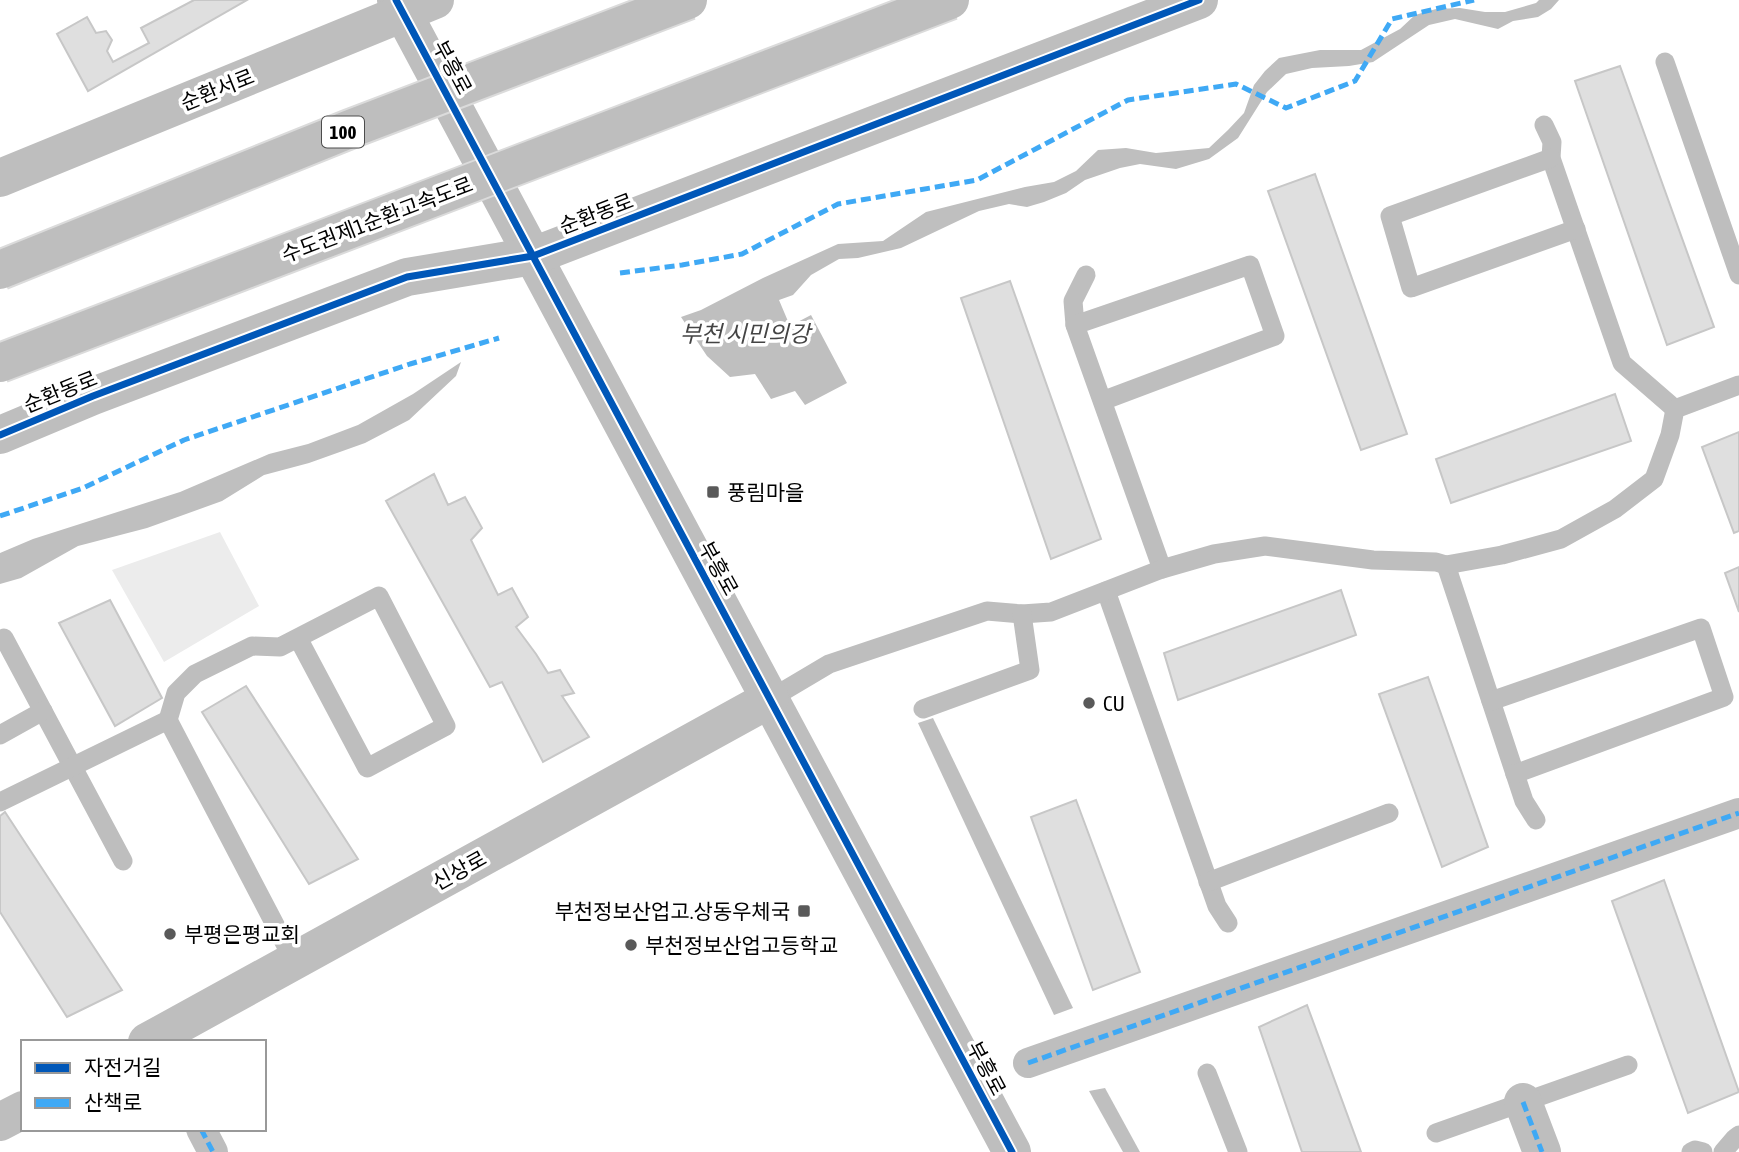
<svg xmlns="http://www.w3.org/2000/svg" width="1739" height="1152" font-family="'Asap Condensed','Noto Sans KR',sans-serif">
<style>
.green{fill:#ececec}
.water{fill:#bfbfbf}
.building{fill:#dfdfdf;stroke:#c7c7c7;stroke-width:2}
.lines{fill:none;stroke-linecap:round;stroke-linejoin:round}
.service{stroke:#bebebe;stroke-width:19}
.pedestrian{stroke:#bebebe;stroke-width:30}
.minor{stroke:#bebebe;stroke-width:38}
.tertiary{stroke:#bebebe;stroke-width:38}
.motorway-bridge-casing{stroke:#dbdbdb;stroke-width:42;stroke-linecap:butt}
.motorway-bridge{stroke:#bebebe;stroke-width:38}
.quiet{stroke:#3fa9f5;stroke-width:5;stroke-dasharray:10 5;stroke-linecap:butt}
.cycleway-casing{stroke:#fff;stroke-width:11}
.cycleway{stroke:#0057b8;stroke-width:7}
.poi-dot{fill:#595959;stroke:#fff;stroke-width:2.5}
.labels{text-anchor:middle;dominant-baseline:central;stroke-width:7;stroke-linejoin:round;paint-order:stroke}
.shield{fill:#fff;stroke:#4c4c4c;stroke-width:2}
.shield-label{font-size:19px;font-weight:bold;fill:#000}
.street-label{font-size:21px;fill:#000;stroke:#fff}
.poi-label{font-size:21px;fill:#000;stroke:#fff;text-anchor:start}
.water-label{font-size:23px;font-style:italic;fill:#444;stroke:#fff}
</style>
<rect width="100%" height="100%" fill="#fff"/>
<polygon class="green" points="220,532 259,606 164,662 112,570"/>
<g class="water">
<polygon points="1539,0 1559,0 1551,9 1538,17 1513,21 1498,29 1455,19 1429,25 1373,62 1349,66 1312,68 1286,74 1267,92 1238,138 1209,159 1176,169 1140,164 1120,168 1085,180 1066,193 1044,202 1027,207 1009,204 979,211 901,248 858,258 839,259 811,275 793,295 779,300 790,326 811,315 847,383 805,405 795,391 771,399 755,374 730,377 707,356 681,317 701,310 763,278 838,244 883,241 926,212 1025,187 1054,182 1076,171 1098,150 1126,148 1156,153 1209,148 1228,130 1244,113 1254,85 1265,71 1279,58 1320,50 1361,50 1400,29 1415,15 1436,9 1460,8 1485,12 1505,12 1536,3"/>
<polygon points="461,362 456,376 409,420 365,443 309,463 264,475 222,501 186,514 147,528 78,546 21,578 0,584 0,553 33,539 180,492 269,454 308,444 358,425 413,394"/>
<polygon points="933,718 1073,1008 1054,1015 918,723"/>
<polygon points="1105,1088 1140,1152 1123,1152 1089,1091"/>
</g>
<g class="building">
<polygon points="194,0 247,0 88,91 57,34 87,17 96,33 106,31 112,40 107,51 113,62 149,43 141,28"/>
<polygon points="1620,66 1714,327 1667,345 1575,81"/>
<polygon points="1315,174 1407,434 1361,450 1268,191"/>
<polygon points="1010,281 1101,539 1051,559 961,298"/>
<polygon points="1615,394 1631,441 1451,503 1436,459"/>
<polygon points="1739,432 1739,531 1734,533 1702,447"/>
<polygon points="434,474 448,505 465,497 482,528 471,540 498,595 512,588 528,617 516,627 536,654 548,673 560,670 574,693 562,696 589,737 543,762 502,682 490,687 386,501"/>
<polygon points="1739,567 1739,612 1725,573"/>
<polygon points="1341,590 1356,635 1178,700 1164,653"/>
<polygon points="110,600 162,698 115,726 59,623"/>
<polygon points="1428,677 1488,847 1442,867 1379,694"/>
<polygon points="246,686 358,859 309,884 202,712"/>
<polygon points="1076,800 1140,972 1093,990 1031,817"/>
<polygon points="5,812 122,990 67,1017 0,912 0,816"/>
<polygon points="1664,880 1739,1092 1688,1113 1612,901"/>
<polygon points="1307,1005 1361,1152 1302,1152 1259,1027"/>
</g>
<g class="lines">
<g class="service">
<polyline points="1665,62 1739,275"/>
<polyline points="1544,125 1552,142 1551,158 1622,363 1675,409"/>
<polyline points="1551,158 1390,216 1411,288 1576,229"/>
<polyline points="1075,325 1073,301 1086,275"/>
<polyline points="1102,401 1275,336 1250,265 1075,325 1162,569"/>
<polyline points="1446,565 1524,801 1536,820"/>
<polyline points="1106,591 1217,906 1228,923"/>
<polyline points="0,640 4,638 123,861"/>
<polyline points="770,699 829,664 987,611 1022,614 1051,612 1162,569 1214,554 1265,546 1373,560 1436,562 1446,565 1502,555 1561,539 1615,509 1654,479 1670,435 1675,409 1739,385"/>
<polyline points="1491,701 1701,628 1724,697 1515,774"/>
<polyline points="923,709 1030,670 1022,614"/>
<polyline points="168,720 176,693 195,674 252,646 280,647 379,596 446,726 367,768 298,638"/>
<polyline points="0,735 43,711"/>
<polyline points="0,802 168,720 294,961"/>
<polyline points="1208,882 1389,813"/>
<polyline points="1207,1073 1238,1152"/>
<polyline points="1436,1133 1628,1065"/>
<polyline points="1691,1152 1695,1150 1703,1152"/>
<polyline points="1723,1152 1735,1138 1739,1135"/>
</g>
<g class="pedestrian">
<polyline points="1028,1063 1739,813"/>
<polyline points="201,1129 213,1152"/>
</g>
<polyline class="minor" points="1523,1102 1542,1152"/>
<g class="tertiary">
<polyline points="396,0 1012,1152"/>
<polyline points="0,178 435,0"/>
<polyline points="0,435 93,396 407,277 533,256 1199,0"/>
<polyline points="147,1042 770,699"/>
<polyline points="0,1122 23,1110"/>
</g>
<g class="motorway-bridge-casing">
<g id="motorway-bridge">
<polyline points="0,270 350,129 688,0"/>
<polyline points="0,363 950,0"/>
</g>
</g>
<use href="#motorway-bridge" class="motorway-bridge"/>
<g class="quiet">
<polyline points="620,273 682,265 742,254 838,204 977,180 1128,100 1236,84 1286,108 1355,81 1392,19 1474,0"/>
<polyline points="0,516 83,488 184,440 410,364 499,338"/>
<polyline points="1028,1063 1739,813"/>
<polyline points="1523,1102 1542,1152"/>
<polyline points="201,1129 213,1152"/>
</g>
<g class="cycleway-casing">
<g id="cycleway">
<polyline points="396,0 1012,1152"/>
<polyline points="0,435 93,396 407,277 533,256 1199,0"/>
</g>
</g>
<use href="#cycleway" class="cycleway"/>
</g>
<g class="poi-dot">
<rect x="706" y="485" width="14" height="14" rx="3.5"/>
<circle cx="1089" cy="703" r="7"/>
<rect x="797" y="904" width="14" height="14" rx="3.5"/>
<circle cx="170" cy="934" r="7"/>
<circle cx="631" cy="945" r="7"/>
</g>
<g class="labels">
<rect class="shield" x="322" y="116.5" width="42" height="31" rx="5"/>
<g class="shield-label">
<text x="343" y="132">100</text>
</g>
<g class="street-label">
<text transform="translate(453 67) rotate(62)">부흥로</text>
<text transform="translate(217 89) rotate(-22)">순환서로</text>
<text transform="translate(596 213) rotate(-21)">순환동로</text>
<text transform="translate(377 219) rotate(-21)">수도권제1순환고속도로</text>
<text transform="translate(60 391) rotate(-22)">순환동로</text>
<text transform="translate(719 568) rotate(61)">부흥로</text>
<text transform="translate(459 870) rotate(-29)">신상로</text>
<text transform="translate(987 1068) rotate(62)">부흥로</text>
</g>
<g class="poi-label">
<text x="727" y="492">풍림마을</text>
<text x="1103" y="703">CU</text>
<text x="790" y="911" text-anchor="end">부천정보산업고.상동우체국</text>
<text x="184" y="934">부평은평교회</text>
<text x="645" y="945">부천정보산업고등학교</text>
</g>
<g class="water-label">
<text x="745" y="334">부천 시민의강</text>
</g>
</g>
<rect x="21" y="1040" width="245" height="91" fill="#ffffff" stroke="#999999" stroke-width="2"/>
<rect x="35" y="1063" width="35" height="10" fill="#0057b8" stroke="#999999" stroke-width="2"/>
<text x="84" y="1075" font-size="21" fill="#000000">자전거길</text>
<rect x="35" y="1098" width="35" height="10" fill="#3fa9f5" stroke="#999999" stroke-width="2"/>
<text x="84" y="1110" font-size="21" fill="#000000">산책로</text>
</svg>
